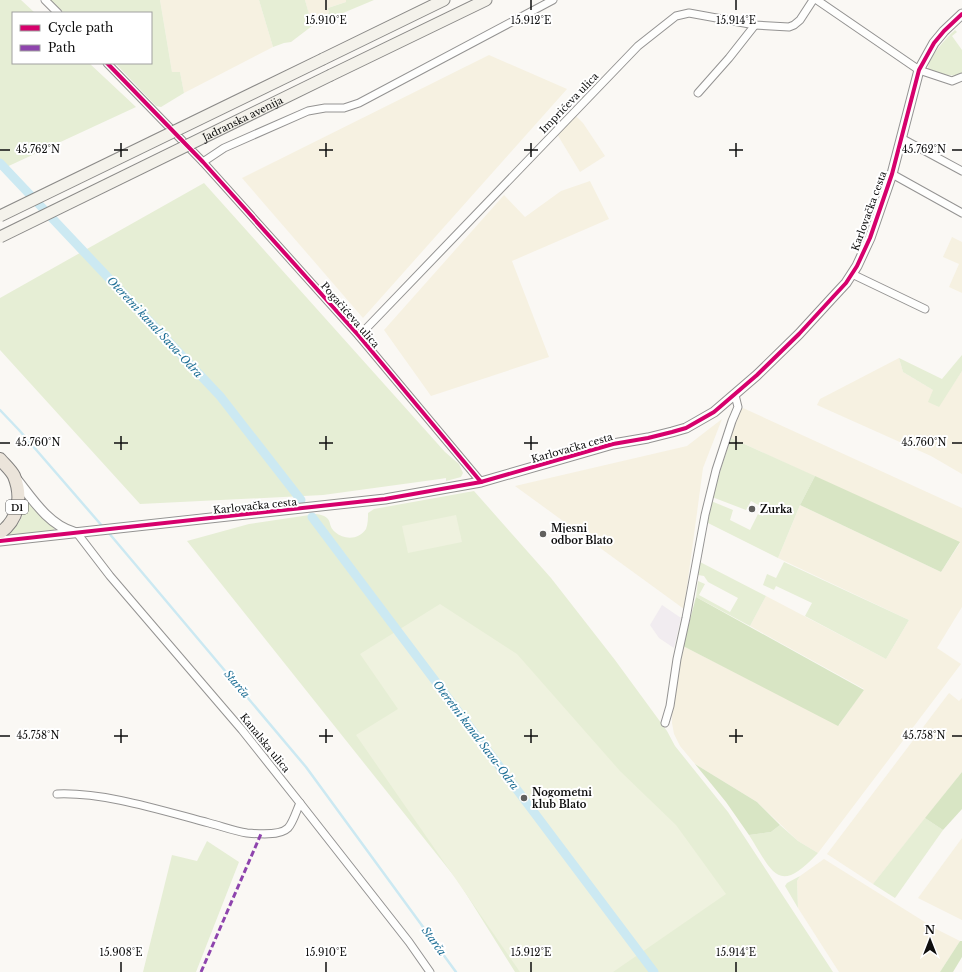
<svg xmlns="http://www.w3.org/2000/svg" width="962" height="972" font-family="'Libre Baskerville',serif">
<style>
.industrial{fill:#f1ecf0}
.farmland{fill:#f6f1e1}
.green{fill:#e6eed5}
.forest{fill:#d8e5c4}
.pitch{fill:#eff2df}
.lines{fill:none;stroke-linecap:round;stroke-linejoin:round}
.stream{stroke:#cce9f2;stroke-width:2.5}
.canal{stroke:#cce9f2;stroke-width:9}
.minor-casing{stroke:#949392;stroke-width:9}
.tertiary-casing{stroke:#949392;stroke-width:11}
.secondary-casing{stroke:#8b8a88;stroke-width:13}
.primary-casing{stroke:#82817f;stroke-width:14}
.minor{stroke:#fefefd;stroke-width:7}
.tertiary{stroke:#fefefd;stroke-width:9}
.secondary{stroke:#f4f2eb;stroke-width:11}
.primary{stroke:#ebe4da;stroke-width:12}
.secondary-bridge-casing{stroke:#8b8a88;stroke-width:13;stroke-linecap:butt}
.secondary-bridge{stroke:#f4f2eb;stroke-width:11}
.quiet{stroke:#8e44ad;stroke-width:3;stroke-dasharray:6 3;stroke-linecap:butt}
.cycleway-casing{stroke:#fff;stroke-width:6}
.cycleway{stroke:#d6006c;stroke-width:4}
.ticks{fill:none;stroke:#0e0e0e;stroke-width:1.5}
.poi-dot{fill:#61605e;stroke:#fff;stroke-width:1.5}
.labels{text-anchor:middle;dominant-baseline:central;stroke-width:4;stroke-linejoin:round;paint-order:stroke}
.shield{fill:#fff;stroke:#565656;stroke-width:1}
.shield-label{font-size:9px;font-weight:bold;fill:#0e0e0e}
.street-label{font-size:10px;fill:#0e0e0e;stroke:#fff}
.poi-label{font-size:10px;font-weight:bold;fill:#0e0e0e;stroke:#fff;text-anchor:start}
.water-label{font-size:11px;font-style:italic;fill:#207096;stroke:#fff}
.ticks-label{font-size:10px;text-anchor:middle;fill:#0e0e0e;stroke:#fff;stroke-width:4;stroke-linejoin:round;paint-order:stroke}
</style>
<rect width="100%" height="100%" fill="#faf8f4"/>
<polygon class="industrial" points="662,605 681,618 674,648 659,638 650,625"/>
<g class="farmland">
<polygon points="160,0 259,0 273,47 184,93 180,72 172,72"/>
<polygon points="305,0 346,0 346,2 328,8 329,13 311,21"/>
<polygon points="489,55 567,89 363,318 242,178"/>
<polygon points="575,115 583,123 605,156 580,172 557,134"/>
<polygon points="590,181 609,219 512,261 549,357 431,396 384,330 504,195 525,217 561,191"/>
<polygon points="952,237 962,242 962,293 949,287 959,264 943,257"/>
<polygon points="899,358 903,372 933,390 938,407 962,371 962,474 931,456 817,405 820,399"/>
<polygon points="743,408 962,508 962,607 937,648 961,664 818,853 798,841 757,802 695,764 680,746 674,734 672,723 672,707 683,646 839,725 864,689 750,626 766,596 886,659 909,620 778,558 800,505 941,572 960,543 729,437 741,409"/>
<polygon points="722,419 703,468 684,609 515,486 687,446"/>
<polygon points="949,693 959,701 962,698 962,772 873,884 827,854"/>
<polygon points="962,838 962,920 918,898"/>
<polygon points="824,859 936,929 960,941 940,972 839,972 798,908 797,881 800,876"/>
</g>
<g class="green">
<polygon points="0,0 21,0 35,13 13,13 13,63 89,63 136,107 0,170"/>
<polygon points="50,0 160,0 172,72 180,72 184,93 161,107 156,106 115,63 151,63 151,13 64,13"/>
<polygon points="259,0 305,0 311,21 329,13 328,8 346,2 346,0 374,0 312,26 291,42 284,43 273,47"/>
<path d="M955,30L957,32L952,36L962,50V74C950,78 940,73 928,70C927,59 947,37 955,30Z"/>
<polygon points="204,183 445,452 459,464 463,473 461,477 446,481 446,478 440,479 323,495 140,504 0,350 0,298"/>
<polygon points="962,355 962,371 939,407 928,402 933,390 903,372 899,358 942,379"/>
<polygon points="731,438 815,476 800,505 778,558 706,522 711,501 733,510 730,520 750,530 758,514 763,516 766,509 751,501 746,510 712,497"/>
<path d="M474,491L551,578L615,660L667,731L675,746L728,812L833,972H515L458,881L187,541L249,524L316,514C335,517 326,524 335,532C344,540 359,540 366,529C368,524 368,518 368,513L374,509Z"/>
<path d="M26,497L54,528V531L9,535V534C19,526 27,511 24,498Z"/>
<polygon points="700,562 766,596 750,626 696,597 698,581 705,584 699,595 730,612 738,598 708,582 704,576 698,575"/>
<polygon points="784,562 909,620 886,659 805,616 812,603 776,586 774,590 763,585 767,574 776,578"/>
<polygon points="925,818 943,830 895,898 873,884"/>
<path d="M780,825L798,841L818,853C778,896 773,873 749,835L771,832Z"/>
<polygon points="207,841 239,862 196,972 143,972 172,855 197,861"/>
<polygon points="800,876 797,881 798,908 785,886 787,883"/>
</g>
<g class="forest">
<polygon points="815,476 960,542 941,572 800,505"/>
<polygon points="696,597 864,690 838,726 683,646"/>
<polygon points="695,764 757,802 780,825 771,832 749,835 726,802"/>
<polygon points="962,772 962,809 943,830 925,818"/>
<polygon points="960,941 962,941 962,957 953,972 940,972"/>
</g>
<g class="pitch">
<polygon points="456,515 462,542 408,553 402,526"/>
<polygon points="440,604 517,654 620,771 676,825 726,894 613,972 520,972 356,735 398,709 360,654"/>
</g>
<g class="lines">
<g class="stream">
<polyline points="0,410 19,430 103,527"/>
<polyline points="108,532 306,767 456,972"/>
</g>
<g class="canal">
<polyline points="0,163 220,396 301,500"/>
<polyline points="312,517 654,972"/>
</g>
<g class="minor-casing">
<g id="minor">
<polyline points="45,0 58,13"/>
<polyline points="817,0 919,70 952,81 962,77"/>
<polyline points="107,63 203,162 359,336 481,482"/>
<polyline points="698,93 729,58 755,25"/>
<polyline points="901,138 962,171"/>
<polyline points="203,162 224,148 308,111 325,108 344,108 359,103 553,0"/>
<polyline points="892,174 962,213"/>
<polyline points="852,274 925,309"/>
<polyline points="359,336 638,46 676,16 689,13 755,25 789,27 794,25 800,20 813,0"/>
<polyline points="77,533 110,576 242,730 300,803 409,942 430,972"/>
<polyline points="665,723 670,706 677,659 686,618 705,515 716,470 732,421 738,407 735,395"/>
<path d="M57,794C105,792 163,811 209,823C221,826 234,831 247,833C258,834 280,836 288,828C293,823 297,809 300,803"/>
</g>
</g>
<g class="tertiary-casing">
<g id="tertiary">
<path d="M15,477C31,497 48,525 74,532"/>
<polyline points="0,541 385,499 481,482 613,444 648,438 672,432 686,428 714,412 757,375 799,334 833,297 846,283 857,266 870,238 892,174 919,70 934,43 944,31 962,14"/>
</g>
</g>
<g class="secondary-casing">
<g id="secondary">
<polyline points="323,59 444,0"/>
<polyline points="331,75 486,0"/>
</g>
</g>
<g class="primary-casing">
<path id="primary" d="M0,459C4,464 11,470 14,476C23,498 18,520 0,533"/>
</g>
<use href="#minor" class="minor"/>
<use href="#tertiary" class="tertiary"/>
<use href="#secondary" class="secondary"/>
<use href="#primary" class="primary"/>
<g class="secondary-bridge-casing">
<g id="secondary-bridge">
<polyline points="0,216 323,59"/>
<path id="s1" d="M0,237L331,75"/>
</g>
</g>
<use href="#secondary-bridge" class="secondary-bridge"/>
<polyline class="quiet" points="201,972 261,834"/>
<g class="cycleway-casing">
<g id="cycleway">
<polyline points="107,63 203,162 359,336 481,482"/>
<polyline points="0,541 385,499 481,482 613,444 648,438 672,432 686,428 714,412 757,375 799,334 833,297 846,283 857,266 870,238 892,174 919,70 934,43 944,31 962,14"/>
</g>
</g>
<use href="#cycleway" class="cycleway"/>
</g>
<path class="ticks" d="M326,0V10M531,0V10M736,0V10M121,143V157M326,143V157M531,143V157M736,143V157M0,150H10M114,150H128M319,150H333M524,150H538M729,150H743M952,150H962M121,436V450M326,436V450M531,436V450M736,436V450M0,443H10M114,443H128M319,443H333M524,443H538M729,443H743M952,443H962M121,729V743M326,729V743M531,729V743M736,729V743M0,736H10M114,736H128M319,736H333M524,736H538M729,736H743M952,736H962M121,962V972M326,962V972M531,962V972M736,962V972"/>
<g class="poi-dot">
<circle cx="752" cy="509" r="4"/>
<circle cx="543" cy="534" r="4"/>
<circle cx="524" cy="798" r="4"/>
</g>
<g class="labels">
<rect class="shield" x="6" y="500" width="22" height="14" rx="3"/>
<g class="shield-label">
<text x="17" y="507">D1</text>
</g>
<g class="street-label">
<text transform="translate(569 103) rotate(-46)">Imprićeva ulica</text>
<text stroke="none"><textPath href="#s1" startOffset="270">Jadranska avenija</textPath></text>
<text transform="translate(869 211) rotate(-70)">Karlovačka cesta</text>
<text transform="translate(350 315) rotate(49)">Pogačićeva ulica</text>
<text transform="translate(572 448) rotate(-16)">Karlovačka cesta</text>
<text transform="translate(255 506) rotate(-6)">Karlovačka cesta</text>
<text transform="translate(265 743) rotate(51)">Kanalska ulica</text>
</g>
<g class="poi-label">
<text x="760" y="509">Zurka</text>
<text x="551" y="528">Mjesni<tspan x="551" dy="12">odbor Blato</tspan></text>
<text x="532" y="792">Nogometni<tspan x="532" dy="12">klub Blato</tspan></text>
</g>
<g class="water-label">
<text transform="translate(155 327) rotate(47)">Oteretni kanal Sava-Odra</text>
<text transform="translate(237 684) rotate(50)">Starča</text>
<text transform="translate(476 735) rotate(53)">Oteretni kanal Sava-Odra</text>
<text transform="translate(434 941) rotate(54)">Starča</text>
</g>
</g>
<g class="ticks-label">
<text x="326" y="24">15.910°E</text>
<text x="531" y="24">15.912°E</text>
<text x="736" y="24">15.914°E</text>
<text x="38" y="153">45.762°N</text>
<text x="924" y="153">45.762°N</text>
<text x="38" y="446">45.760°N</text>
<text x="924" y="446">45.760°N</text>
<text x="38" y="739">45.758°N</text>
<text x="924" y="739">45.758°N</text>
<text x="121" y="956">15.908°E</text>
<text x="326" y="956">15.910°E</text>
<text x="531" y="956">15.912°E</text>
<text x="736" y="956">15.914°E</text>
</g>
<rect x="12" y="12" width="140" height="52" fill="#ffffff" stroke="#9f9f9f"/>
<rect x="20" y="25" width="20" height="6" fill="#d6006c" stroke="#9f9f9f"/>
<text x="48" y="32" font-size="12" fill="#0e0e0e">Cycle path</text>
<rect x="20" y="45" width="20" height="6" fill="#8e44ad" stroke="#9f9f9f"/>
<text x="48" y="52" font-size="12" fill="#0e0e0e">Path</text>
<g transform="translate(930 940)" stroke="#ffffff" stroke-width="3" paint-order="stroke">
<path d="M0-3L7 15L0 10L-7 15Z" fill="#0e0e0e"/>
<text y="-6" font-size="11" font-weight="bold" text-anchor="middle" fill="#0e0e0e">N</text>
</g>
</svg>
